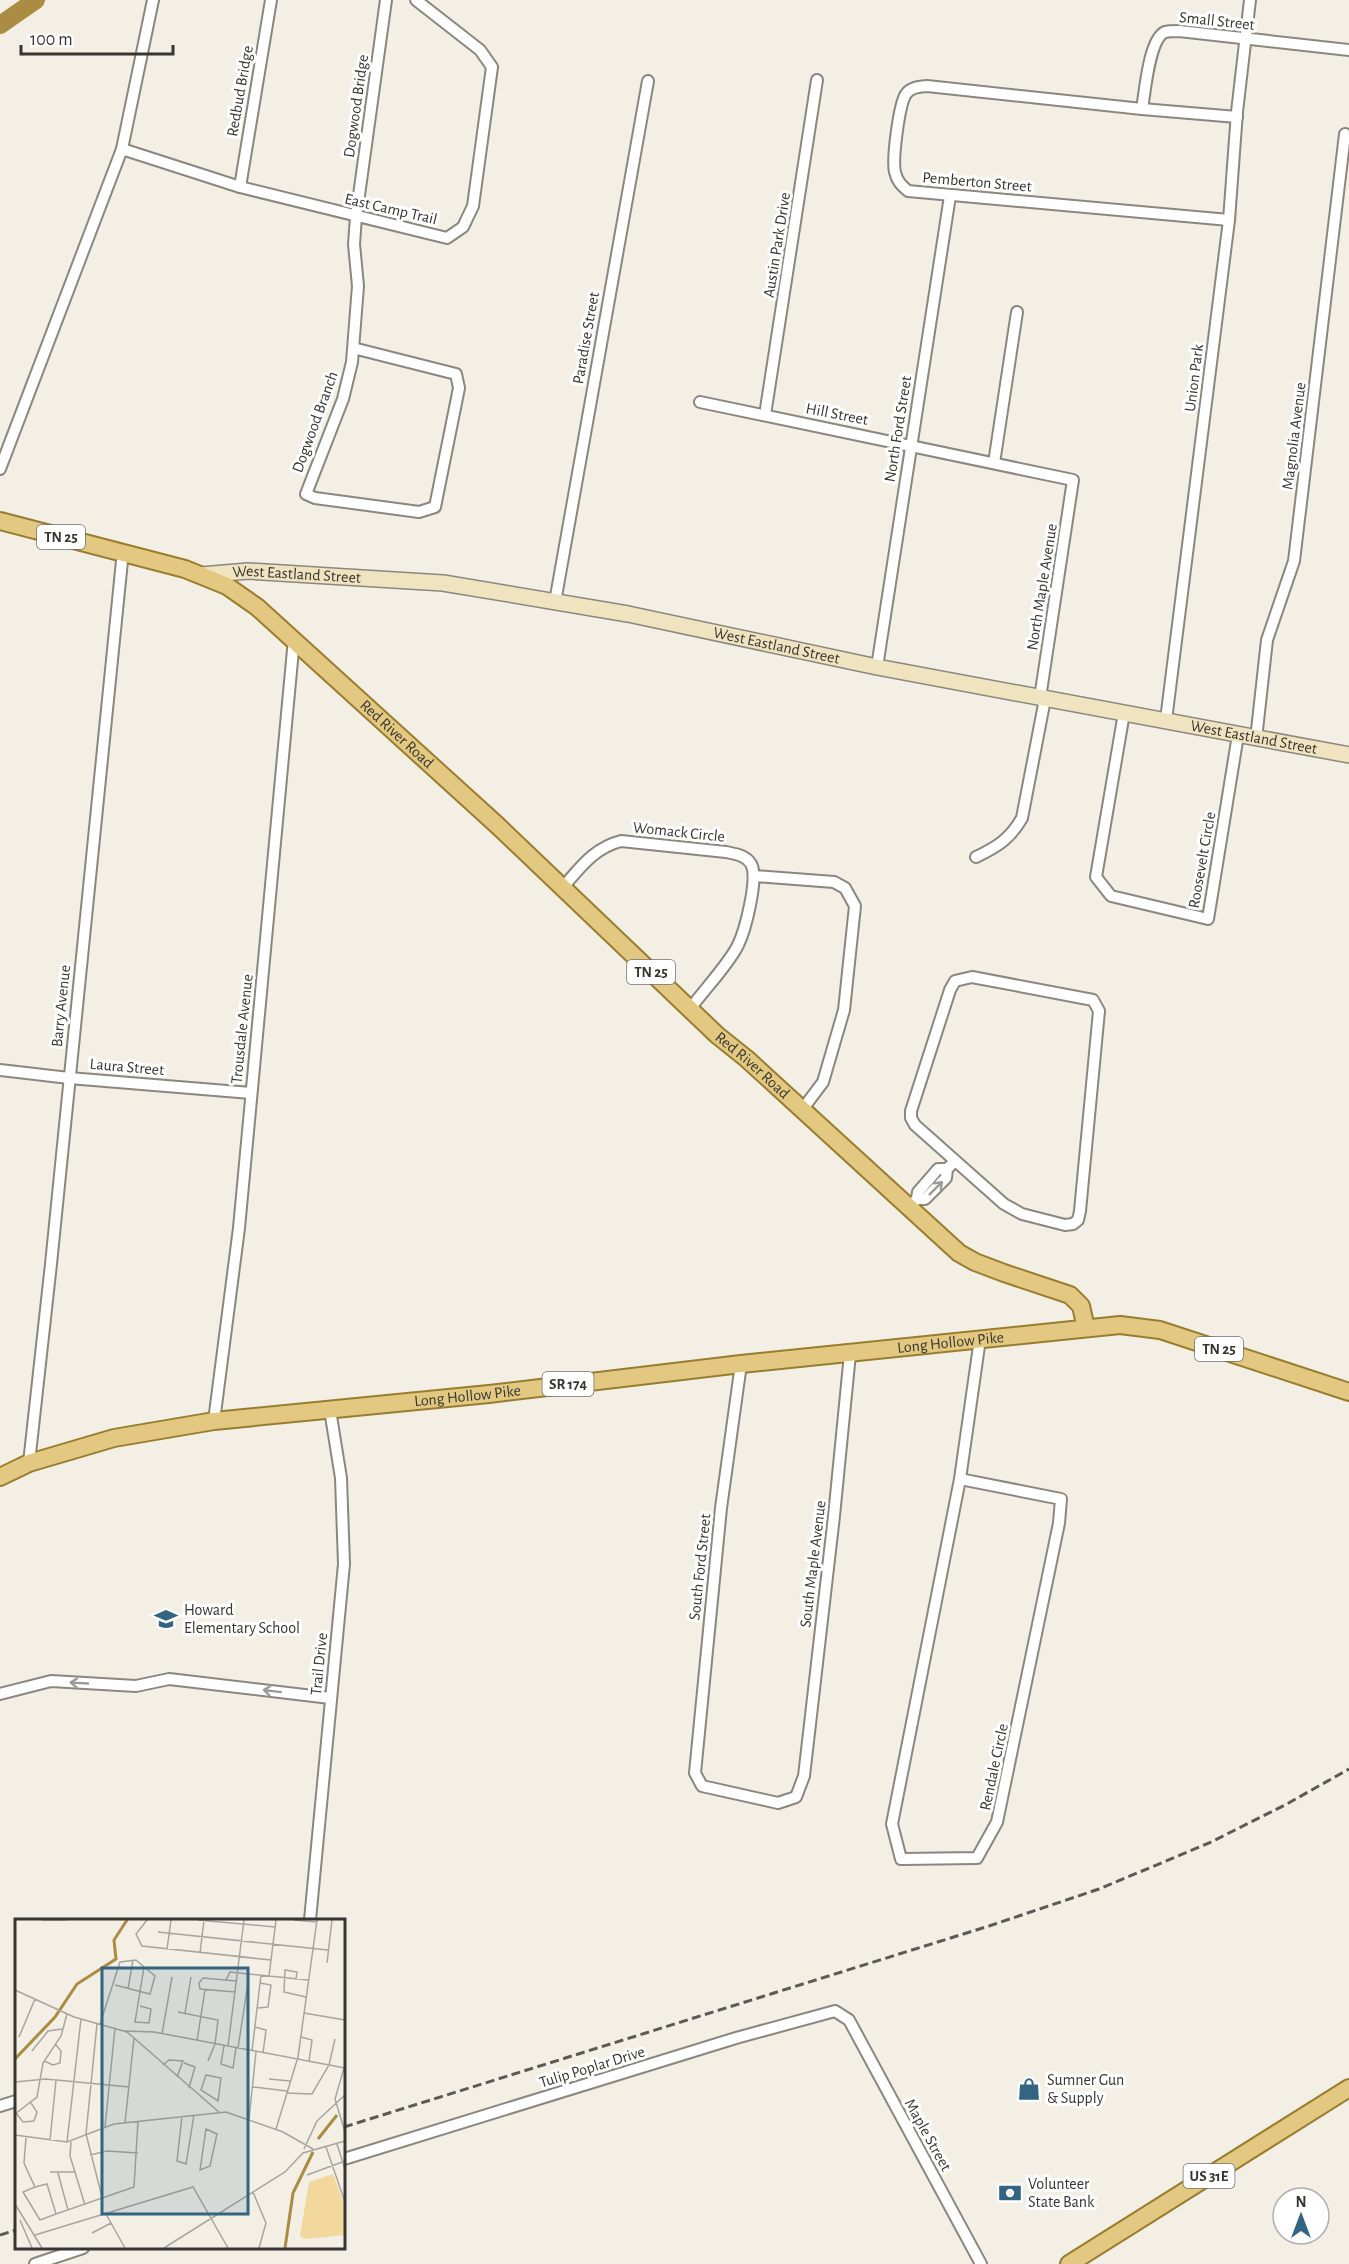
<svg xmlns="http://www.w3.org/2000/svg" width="1349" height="2264" font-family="'Alegreya Sans',sans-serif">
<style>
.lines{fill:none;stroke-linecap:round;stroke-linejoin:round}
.river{stroke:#aa8c43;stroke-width:18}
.street-casing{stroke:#8b877e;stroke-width:14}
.secondary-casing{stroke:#8b877e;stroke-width:18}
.primary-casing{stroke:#997d2e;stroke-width:20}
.street{stroke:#fff;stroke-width:10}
.secondary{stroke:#f0e4c0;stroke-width:15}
.primary{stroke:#e2c881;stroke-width:16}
.rail{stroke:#5c5a55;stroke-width:3;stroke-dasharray:9 4.5;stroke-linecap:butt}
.oneway{stroke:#9a9a98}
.labels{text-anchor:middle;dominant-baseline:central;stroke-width:6;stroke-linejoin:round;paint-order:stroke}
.shield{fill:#fff;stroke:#72726f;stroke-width:1.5}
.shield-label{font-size:15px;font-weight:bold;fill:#363531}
.street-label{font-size:16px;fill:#363531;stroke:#fff}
.poi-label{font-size:16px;fill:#363531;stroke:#fff;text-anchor:start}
.inset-river{fill:none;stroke:#aa8c43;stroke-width:3}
.inset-road{fill:none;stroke:#a7a59d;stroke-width:1.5}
.view{fill:#336482;fill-opacity:0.15;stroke:#336482;stroke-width:3}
.inset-edge{fill:none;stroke:#363531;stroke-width:3}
</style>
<rect width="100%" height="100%" fill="#f3efe5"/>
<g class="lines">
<polyline class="river" points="0,25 36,0"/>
<g class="street-casing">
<g id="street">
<path d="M1142,109C1145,92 1149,39 1165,32C1168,31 1175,31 1179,31L1349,50"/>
<polyline points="122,149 240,187 447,238 463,227 473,206 492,67 480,50 416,0"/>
<polyline points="240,187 271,0"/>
<path d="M1229,220L908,191C901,185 897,181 895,172C892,160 899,104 906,94C911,87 919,87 927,86L1142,109L1237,117"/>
<polyline points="353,348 456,374 459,388 435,507 419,512 315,498 306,494 343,399 352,362 358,286 354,244 356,217 386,0"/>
<polyline points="700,402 1073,480 1040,698"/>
<polyline points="765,415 817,80"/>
<polyline points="994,463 1017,312"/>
<polyline points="0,469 122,149 153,0"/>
<polyline points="555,602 648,81"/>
<polyline points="877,667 950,196"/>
<polyline points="1124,713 1096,877 1111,896 1208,919 1238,735"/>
<polyline points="1166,720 1229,220 1237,112 1250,0"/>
<polyline points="1256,739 1267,640 1294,561 1345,134"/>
<path d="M976,857C997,847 1010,839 1022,818L1045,699"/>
<polyline points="754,876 834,882 845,888 855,906 844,1010 823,1082 802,1110"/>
<path d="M563,887C581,867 594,848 621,841L726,852C735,854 746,855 751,864C759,878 745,931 738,945C729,964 703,991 690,1009"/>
<polygon points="972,977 1093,1000 1099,1011 1080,1211 1078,1220 1073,1224 1065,1225 1022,1214 1004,1204 915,1125 911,1118 911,1111 950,990 955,981"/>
<polyline points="0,1070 69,1078 251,1093"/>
<polyline points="917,1199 925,1199 946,1178 947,1169 951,1165"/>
<polyline points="908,1208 917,1199 918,1192 938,1169 947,1169"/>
<polyline points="741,1364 721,1508 695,1773 702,1786 778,1803 796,1797 804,1776 834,1516 850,1354"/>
<polyline points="214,1421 239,1228 294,639"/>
<polyline points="29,1463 51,1264 123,551"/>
<polygon points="960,1479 1061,1499 1059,1523 997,1822 977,1858 901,1859 892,1824"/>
<polyline points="960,1479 980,1339"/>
<polyline points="0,1694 51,1681 136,1686 169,1679 330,1698"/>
<polyline points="310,1920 344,1564 341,1478 330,1410"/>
<polyline points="0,2106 16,2101"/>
<polyline points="344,2159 736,2038 835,2011 849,2020 981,2264"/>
<polyline points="35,2264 83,2248"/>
</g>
</g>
<g class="secondary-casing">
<g id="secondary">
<path id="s1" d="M201,575L248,571L443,583L628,614L877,667L1349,755"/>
</g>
</g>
<g class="primary-casing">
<g id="primary">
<path id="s2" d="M0,521L185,569L227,586L257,607L497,825L717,1035L747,1059L959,1253L975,1262L1004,1273L1070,1295L1081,1306L1086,1328"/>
<path id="s3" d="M0,1477L29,1463L114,1438L214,1421L489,1394L741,1364L1120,1325L1160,1330L1349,1392"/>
<polyline points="1069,2264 1349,2088"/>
</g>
</g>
<use href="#street" class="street"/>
<use href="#secondary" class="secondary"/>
<use href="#primary" class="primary"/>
<g class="rail">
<polyline points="344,2127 989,1926 1099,1889 1209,1843 1285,1805 1349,1769"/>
<polyline points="0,2235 16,2230"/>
</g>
</g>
<defs><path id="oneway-shaft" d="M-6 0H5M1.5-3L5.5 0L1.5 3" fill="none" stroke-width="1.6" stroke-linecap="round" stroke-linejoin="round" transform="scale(1.5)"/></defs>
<g class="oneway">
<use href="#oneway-shaft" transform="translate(936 1188) rotate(-45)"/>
<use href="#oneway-shaft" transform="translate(79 1683) rotate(-177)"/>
<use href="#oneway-shaft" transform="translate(272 1691) rotate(-173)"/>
</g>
<defs>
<g id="school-bare" transform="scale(1.8)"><path d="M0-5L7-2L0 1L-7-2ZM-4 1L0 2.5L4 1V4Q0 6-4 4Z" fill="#336482" stroke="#fff" stroke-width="2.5" paint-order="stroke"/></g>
<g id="shop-bare" transform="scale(1.8)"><path d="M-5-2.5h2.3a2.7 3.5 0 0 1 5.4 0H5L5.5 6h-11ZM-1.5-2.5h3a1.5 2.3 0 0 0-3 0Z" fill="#336482" stroke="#fff" stroke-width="2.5" paint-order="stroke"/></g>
<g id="bank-bare" transform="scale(1.8)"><path d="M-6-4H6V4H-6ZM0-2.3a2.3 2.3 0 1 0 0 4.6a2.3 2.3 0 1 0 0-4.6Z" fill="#336482" stroke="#fff" stroke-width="2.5" paint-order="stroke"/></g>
</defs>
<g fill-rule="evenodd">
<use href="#school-bare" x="166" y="1619"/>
<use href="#shop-bare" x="1029" y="2089"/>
<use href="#bank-bare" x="1010" y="2193"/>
</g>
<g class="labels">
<g class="shield">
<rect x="37" y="525" width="48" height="24" rx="4.5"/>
<rect x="627" y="960" width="48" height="24" rx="4.5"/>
<rect x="1195" y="1337" width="48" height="24" rx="4.5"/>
<rect x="542.5" y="1372" width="51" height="24" rx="4.5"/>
<rect x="1183.5" y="2164" width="51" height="24" rx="4.5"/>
</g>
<g class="shield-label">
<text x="61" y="537">TN 25</text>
<text x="651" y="972">TN 25</text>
<text x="1219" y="1349">TN 25</text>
<text x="568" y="1384">SR 174</text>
<text x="1209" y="2176">US 31E</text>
</g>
<g class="street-label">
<text transform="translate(1217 21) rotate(6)">Small Street</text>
<text transform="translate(240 91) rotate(-80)">Redbud Bridge</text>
<text transform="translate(356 106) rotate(-82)">Dogwood Bridge</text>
<text transform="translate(977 182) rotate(5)">Pemberton Street</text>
<text transform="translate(391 209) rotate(13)">East Camp Trail</text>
<text transform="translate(777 245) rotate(-81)">Austin Park Drive</text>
<text transform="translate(586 338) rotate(-80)">Paradise Street</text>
<text transform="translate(1194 378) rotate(-83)">Union Park</text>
<text transform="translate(837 414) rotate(11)">Hill Street</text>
<text transform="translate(315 422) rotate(-70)">Dogwood Branch</text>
<text transform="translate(898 429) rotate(-81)">North Ford Street</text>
<text transform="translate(1294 436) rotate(-83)">Magnolia Avenue</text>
<text stroke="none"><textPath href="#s1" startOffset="96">West Eastland Street</textPath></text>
<text transform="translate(1042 587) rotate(-81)">North Maple Avenue</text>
<text stroke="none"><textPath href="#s1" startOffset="582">West Eastland Street</textPath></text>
<text stroke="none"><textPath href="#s2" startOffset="462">Red River Road</textPath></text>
<text stroke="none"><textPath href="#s1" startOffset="1068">West Eastland Street</textPath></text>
<text transform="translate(679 832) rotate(6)">Womack Circle</text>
<text transform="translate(1202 860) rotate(-80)">Roosevelt Circle</text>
<text transform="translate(61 1006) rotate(-84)">Barry Avenue</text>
<text transform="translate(242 1029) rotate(-84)">Trousdale Avenue</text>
<text stroke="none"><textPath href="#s2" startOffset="948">Red River Road</textPath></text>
<text transform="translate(127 1067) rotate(5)">Laura Street</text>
<text stroke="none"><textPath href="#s3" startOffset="963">Long Hollow Pike</textPath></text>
<text stroke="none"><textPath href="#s3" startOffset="477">Long Hollow Pike</textPath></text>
<text transform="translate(813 1564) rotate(-83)">South Maple Avenue</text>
<text transform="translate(700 1567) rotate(-84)">South Ford Street</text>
<text transform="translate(319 1664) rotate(-84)">Trail Drive</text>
<text transform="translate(994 1767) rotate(-78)">Rendale Circle</text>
<text transform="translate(592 2067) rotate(-17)">Tulip Poplar Drive</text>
<text transform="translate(928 2135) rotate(61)">Maple Street</text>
</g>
<g class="poi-label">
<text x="184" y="1610">Howard<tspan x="184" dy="18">Elementary School</tspan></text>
<text x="1047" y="2080">Sumner Gun<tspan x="1047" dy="18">&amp; Supply</tspan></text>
<text x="1028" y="2184">Volunteer<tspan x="1028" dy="18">State Bank</tspan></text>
</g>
</g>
<g transform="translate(15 1919)">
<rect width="330" height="330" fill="#f3efe5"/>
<path d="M318,255L330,287V316L290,320L285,317L294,263Z" fill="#f2d89c"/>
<path class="inset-river" d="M0,140L40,98L62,65L101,40L99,21L112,1M303,220L322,196M270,329L278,274L298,233"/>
<path class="inset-road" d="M27,1H52M132,1L121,15L127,27L256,41M183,1L260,8M279,1L302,3M143,13L313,31M152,30L156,1M185,34L189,1M312,44L317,1M254,57L261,1M281,60L282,53L270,51L269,73L291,78M211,61L215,53L293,61M113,70L118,41M0,71L59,98L112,113L205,194M220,73L185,70L184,64L188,59L221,62M125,87L136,90L134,104L120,103L129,48M242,89L253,88L256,66L245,64M163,93L203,101L200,125M170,94L176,58M289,94L330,101M82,105L71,215L87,278M85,105L105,43L121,41L140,57L135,75L100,66M240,108L251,111L248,134M110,112L139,113L330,149M147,115L157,58M4,118L20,80M286,118L297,121L294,142M182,122L190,71M209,127L206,145L218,149L221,129M213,127L229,1M223,129L233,64M17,132L33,112L47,110M237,132L246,56M29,142L38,146L45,144L46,132L40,125M193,142L200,125M169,144L180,148L174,169M148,146L154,141L168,142L162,158M329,149L320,180L330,213M191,156L206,159L203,182L186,171ZM254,160L275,162M0,163L31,160L114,168M238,168L272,172M271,174L297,175L314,146L320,120M1,194L8,203L19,202L22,193L16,184M0,195L22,178L28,144L46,117L52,95M167,197L162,242L171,245L179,196M234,200L241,133M110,204L119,119M90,208L100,109M191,210L202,215L195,247L185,251ZM261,210L283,138L302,1M0,216L52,223L99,205L211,193L268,213L298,230M11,219L9,244L20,268L32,265L41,295L119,268L123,202M35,221L41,161M52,223L66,100M56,223L55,237L70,286M322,225L330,250M311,228L330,283M289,230L302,202L330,176M75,236L92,232L123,234M35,253H60M43,254L53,291M292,256L330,242M20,268L8,273L25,301L41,295M238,273L251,304L244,329M0,285L27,329M91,295L110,329M5,301L17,329M77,314L96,304M20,316L178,268L213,329M149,329L270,253L288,234L330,222"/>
<path class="view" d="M87,49H233V295H87Z"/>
<rect width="330" height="330" class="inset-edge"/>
</g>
<g transform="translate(1301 2216)"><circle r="28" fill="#ffffff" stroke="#afaead" stroke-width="1.5"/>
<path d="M0-4.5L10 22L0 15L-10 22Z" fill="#336482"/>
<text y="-9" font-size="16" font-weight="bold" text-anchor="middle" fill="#363531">N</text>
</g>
<path d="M21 45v9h152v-9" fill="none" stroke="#363531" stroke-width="3"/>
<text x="30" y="45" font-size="18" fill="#363531" stroke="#ffffff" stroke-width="4.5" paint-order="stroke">100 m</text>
</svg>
